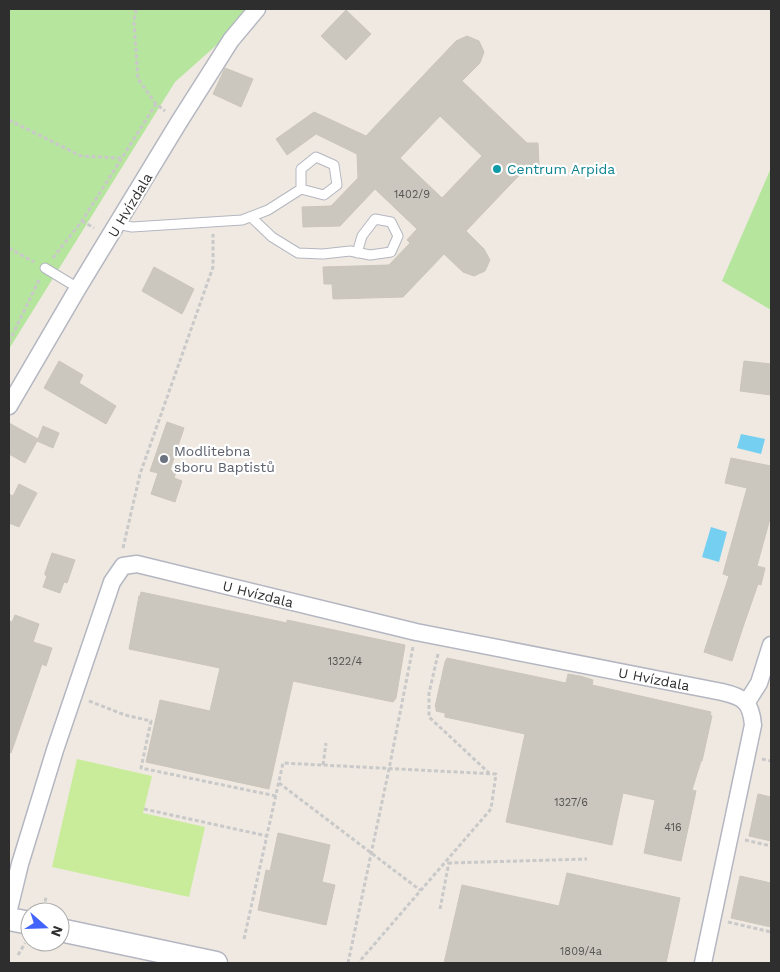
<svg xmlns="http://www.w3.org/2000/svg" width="780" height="972" font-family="'Work Sans',sans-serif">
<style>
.green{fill:#b6e59e}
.pitch{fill:#c9ec9a}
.water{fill:#75cff0}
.building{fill:#cbc7bf;stroke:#cbc5ba;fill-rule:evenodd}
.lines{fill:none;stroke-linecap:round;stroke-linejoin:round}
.lane-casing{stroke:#b4b7c1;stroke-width:11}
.street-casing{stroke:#b4b7c1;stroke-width:19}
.secondary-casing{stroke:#b4b7c1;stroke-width:25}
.path{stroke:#c9c9c9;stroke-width:3;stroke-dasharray:4 2.5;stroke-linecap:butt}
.lane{stroke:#fff;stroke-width:9}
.street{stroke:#fff;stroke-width:16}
.secondary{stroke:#fff;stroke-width:22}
.culture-dot{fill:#0f9aa8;stroke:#fff;stroke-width:2}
.worship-dot{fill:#6b7280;stroke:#fff;stroke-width:2}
.labels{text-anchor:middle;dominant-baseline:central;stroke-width:4.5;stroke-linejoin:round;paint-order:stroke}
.number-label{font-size:11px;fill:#555452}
.culture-label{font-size:14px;fill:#0d838f;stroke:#fff;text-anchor:start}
.street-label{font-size:14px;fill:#2e2e2e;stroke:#fff}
.worship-label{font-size:14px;fill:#5b616d;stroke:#fff;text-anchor:start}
</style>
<rect width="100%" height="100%" fill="#efe9e1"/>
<g class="green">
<polygon points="9,9 257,9 175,82 9,349"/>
<polygon points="771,168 771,310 722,281"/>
</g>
<polygon class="pitch" points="77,759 152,776 143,813 205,827 189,897 52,867"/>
<g class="water">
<polygon points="741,434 765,439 761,454 737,448"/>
<polygon points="711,527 727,532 719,562 702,557"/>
</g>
<g class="building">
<polygon points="346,10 371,34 346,60 321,36"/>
<path d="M467,36L479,41L484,52L480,63L462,81L527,143H538L539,166H528L466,231L484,249L490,260L485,271L474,276L463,272L444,254L403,297L333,299L332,284H324L323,267L389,265L410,243L407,240L417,229L375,189L340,226L303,227L302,207L331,206L358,178L357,154L316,134L287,155L276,139L314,112L366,136L456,41ZM440,116L482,156L442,198L400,158Z"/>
<polygon points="225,68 253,79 241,107 213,94"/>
<polygon points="154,267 194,289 182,314 142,291"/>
<polygon points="59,361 83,375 79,383 116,406 106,424 44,388"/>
<polygon points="744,361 771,364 771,395 740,391"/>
<polygon points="167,422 184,428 170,470 176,472 174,478 182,481 175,502 151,494 158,473 150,471"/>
<polygon points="9,423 38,439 43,426 59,433 53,448 37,441 25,463 9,454"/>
<polygon points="731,458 771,466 771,515 757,566 765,568 761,585 758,584 743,627 732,661 704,652 729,576 723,574 747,488 725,483"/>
<polygon points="19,484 37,493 19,527 9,523 9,494 13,496"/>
<polygon points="52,553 75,560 67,583 64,582 60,593 43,587 47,576 45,575 45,573"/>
<polygon points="141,592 287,623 287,620 405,645 396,698 393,702 293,681 269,789 146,762 160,700 210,711 220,668 129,649 139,596 140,596"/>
<polygon points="15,615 39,624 33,642 52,648 46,666 42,664 11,753 9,752 9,621 12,622"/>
<polygon points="447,658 566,683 568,674 580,676 593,680 592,685 711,712 710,715 712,716 702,761 701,761 692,790 696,791 681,861 644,853 655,800 623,793 612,845 506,822 525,734 445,717 445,713 436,711 436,707 435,707 445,662"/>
<polygon points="758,794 771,797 771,813 769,823 771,824 771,841 749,836"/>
<polygon points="278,833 330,845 322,882 335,885 326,925 258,910 266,870 270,871"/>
<polygon points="567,873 680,898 666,963 444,963 462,885 559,906"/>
<polygon points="740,876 771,883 771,927 731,918"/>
</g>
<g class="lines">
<g class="lane-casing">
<g id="lane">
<polyline points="251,217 272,237 298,253 323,254 350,251 370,255 391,252 398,236 391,222 375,219 362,236 357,253"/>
<polyline points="118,224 132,227 242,220 268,210 301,189 324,195 337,185 334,165 316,157 301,169 301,189"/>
<polyline points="45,268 78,288"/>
</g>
</g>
<g class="street-casing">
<g id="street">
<polyline points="9,406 78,288 179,122 231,40 257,9"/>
<polyline points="747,702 759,683 771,645"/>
<path d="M9,909L20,864L55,750L112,582L123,566L137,564L416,632L722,692C744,697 751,702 753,725L703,963"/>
</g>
</g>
<g class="secondary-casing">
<g id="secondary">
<polyline points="9,919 30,923"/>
<polyline points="60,930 216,963"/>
</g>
</g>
<g class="path">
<polyline points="136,9 134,22 138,79 156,104 165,111"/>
<polyline points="9,120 81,156 121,158"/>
<polyline points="82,221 94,228"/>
<polyline points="9,248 34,262"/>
<polyline points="53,258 82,221 156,104"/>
<polyline points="9,342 39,280"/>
<polyline points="123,548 140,474 213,267 213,234"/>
<polyline points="438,654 429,693 429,717 489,773"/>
<polyline points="89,701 125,715 151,721 141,768 276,796"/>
<polyline points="762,759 771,761"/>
<polyline points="323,765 326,743"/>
<polyline points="279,783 420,890"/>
<polyline points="144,809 267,836"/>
<polyline points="745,840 771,846"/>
<polyline points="448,863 587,859"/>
<polyline points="44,908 46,897"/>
<polyline points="440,909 449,862"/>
<polyline points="728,922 771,932"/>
<polyline points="244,939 283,763 496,774 491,809 359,962"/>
<polyline points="18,955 25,943"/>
<polyline points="348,963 389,769 413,647"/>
</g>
<use href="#lane" class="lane"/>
<use href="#street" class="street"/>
<use href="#secondary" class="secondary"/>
</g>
<circle class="culture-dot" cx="497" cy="169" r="5"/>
<circle class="worship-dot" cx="164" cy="459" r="5"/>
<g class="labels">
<g class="number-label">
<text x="412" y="194">1402/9</text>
<text x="345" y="661">1322/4</text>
<text x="571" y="802">1327/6</text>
<text x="673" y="827">416</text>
<text x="581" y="951">1809/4a</text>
</g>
<g class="culture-label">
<text x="507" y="169">Centrum Arpida</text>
</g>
<g class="street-label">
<text transform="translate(130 205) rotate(-59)">U Hvízdala</text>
<text transform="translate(258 594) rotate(14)">U Hvízdala</text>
<text transform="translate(654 679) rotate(11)">U Hvízdala</text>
</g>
<g class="worship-label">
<text x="174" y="451">Modlitebna<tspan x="174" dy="16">sboru Baptistů</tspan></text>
</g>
</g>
<rect width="780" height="972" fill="none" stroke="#2e2e2e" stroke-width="20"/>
<g transform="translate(45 927) rotate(110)"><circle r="24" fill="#ffffff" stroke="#ababab"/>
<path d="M0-4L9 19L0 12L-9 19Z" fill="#4264fb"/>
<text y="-8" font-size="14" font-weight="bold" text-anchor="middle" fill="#2e2e2e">N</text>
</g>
</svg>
